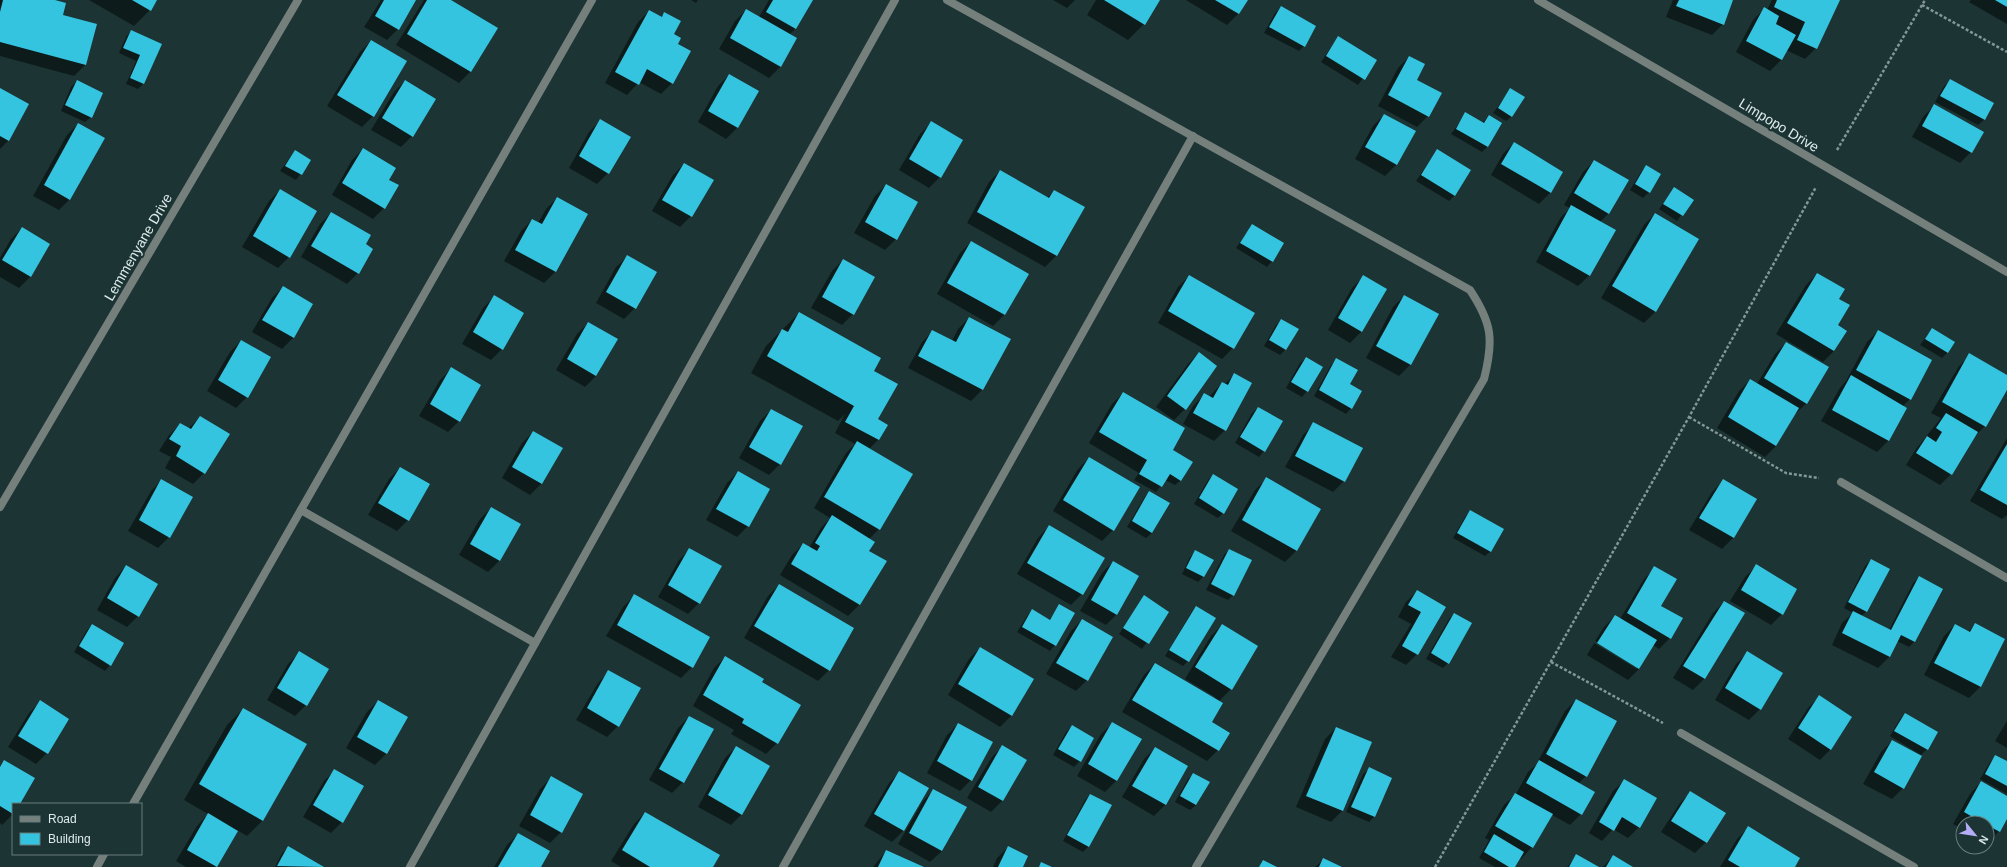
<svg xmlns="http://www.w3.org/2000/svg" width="2007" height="867" font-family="Arial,sans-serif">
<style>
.shadow{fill:#0007}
.building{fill:#35c4e0}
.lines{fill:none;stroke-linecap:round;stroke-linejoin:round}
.path{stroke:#849797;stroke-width:2.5;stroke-dasharray:3 2;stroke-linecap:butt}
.minor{stroke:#75807d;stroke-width:8}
.tertiary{stroke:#75807d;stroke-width:8}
.labels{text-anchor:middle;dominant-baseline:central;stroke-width:4;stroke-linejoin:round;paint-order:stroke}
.street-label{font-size:14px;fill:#ddebeb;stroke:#1c3434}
</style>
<rect width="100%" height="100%" fill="#1c3434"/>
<g class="shadow">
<polygon points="0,0 52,0 61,16 96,25 85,65 74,76 0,56"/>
<polygon points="89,0 156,0 150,10 134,26"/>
<polygon points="381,0 415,0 398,29 387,40 364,27"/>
<polygon points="424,0 449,0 496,28 470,72 459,83 396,45"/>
<polygon points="691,0 698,0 696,3"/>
<polygon points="769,0 812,0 795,29 789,35 796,38 780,67 769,78 719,49 735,21 746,10 759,17"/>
<polygon points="1053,0 1075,0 1067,8"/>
<polygon points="1096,0 1159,0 1144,24 1128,40 1087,15"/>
<polygon points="1186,0 1247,0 1238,14 1227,25"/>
<polygon points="1673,0 1732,0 1723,24 1712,35 1666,17"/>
<polygon points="1772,0 1839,0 1816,48 1805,59 1786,50 1781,60 1770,71 1736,52 1753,20 1764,9 1767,10"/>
<polygon points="1971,0 2007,0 2007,24 1969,2"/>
<polygon points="1281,7 1304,46 1299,51 1264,33 1275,13"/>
<polygon points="649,11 661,17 665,14 677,44 672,83 661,94 639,82 627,95 605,83 638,22"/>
<polygon points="131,31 161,44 143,84 138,89 126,84 136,61 119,53 126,37"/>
<polygon points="1338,37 1376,60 1358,85 1321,62"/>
<polygon points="371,41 373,116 362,127 327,106 360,52"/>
<polygon points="1409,57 1428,116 1417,127 1378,106 1398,68"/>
<polygon points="729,75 758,92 737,128 726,139 698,122 718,86"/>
<polygon points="77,81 91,117 85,122 61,111 71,87"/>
<polygon points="405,81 412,136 401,147 371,130 394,92"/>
<polygon points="1950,81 1993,103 1984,120 1978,125 1935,102 1944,86"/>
<polygon points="0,89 8,141 0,149"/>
<polygon points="1511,89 1512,116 1506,121 1493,113"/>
<polygon points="1934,106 1971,152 1960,163 1912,137 1923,117"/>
<polygon points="1466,114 1482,123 1489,116 1501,123 1487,147 1482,152 1451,134"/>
<polygon points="1384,115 1396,165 1385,176 1355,159 1373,126"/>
<polygon points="600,121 608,173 597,184 569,168 589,132"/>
<polygon points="931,123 940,177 929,188 899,170 920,134"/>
<polygon points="78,124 70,199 59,210 33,196 67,135"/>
<polygon points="1514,143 1562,172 1550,193 1539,204 1491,175 1503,154"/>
<polygon points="363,149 388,180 384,208 373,219 332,195 352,160"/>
<polygon points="1437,150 1470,170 1454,196 1449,201 1416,181"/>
<polygon points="295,151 310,160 296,180 280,171"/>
<polygon points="1594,161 1608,214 1600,222 1590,275 1578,286 1536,262 1561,217 1570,208 1564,205 1583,172"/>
<polygon points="684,164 691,216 680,227 652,211 673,175"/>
<polygon points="1646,166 1649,192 1643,198 1630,190 1641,172"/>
<polygon points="1000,171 1047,198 1054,191 1056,256 1045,267 967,223 989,182"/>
<polygon points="886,185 896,239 885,250 854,233 875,196"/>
<polygon points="1674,188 1692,200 1677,221 1659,209"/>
<polygon points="280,190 289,257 278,268 242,247 269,201"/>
<polygon points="557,198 586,215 555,272 544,283 504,261 521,231 532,220 538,223 546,209"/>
<polygon points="331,213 358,273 347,284 301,257 320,224"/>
<polygon points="1655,214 1698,239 1655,312 1644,323 1601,298 1644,225"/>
<polygon points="1252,225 1272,261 1267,267 1236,248"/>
<polygon points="22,228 49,244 30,277 19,288 0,277 0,258 11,239"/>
<polygon points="971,242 1028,274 1004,315 993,326 937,294 960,253"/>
<polygon points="628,256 635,308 624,319 596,303 616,267"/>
<polygon points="843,260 853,314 842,325 811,308 832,271"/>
<polygon points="1817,274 1838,299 1834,351 1823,362 1776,334 1806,285"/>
<polygon points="1189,276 1233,348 1222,359 1158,323 1178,287"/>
<polygon points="1363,277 1385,289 1361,332 1350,343 1328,330 1352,288"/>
<polygon points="283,287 312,305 293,338 282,349 252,332 272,298"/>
<polygon points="1404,296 1437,315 1410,365 1399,376 1366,358 1393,307"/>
<polygon points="494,297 502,349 491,360 462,344 483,308"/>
<polygon points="799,313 873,372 877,420 886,425 878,440 869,449 879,529 869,539 868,552 885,562 859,605 848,616 780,575 792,555 803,544 809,548 821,528 830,518 814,508 846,453 855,444 835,433 845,414 838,421 751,373 766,346"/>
<polygon points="969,318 1009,339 982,390 971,401 908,368 922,342 933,331 952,341 958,329"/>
<polygon points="1282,320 1285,350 1280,355 1264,346 1276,325"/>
<polygon points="588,323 596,376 585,387 556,370 577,334"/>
<polygon points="1932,329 1948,352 1942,358 1920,345"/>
<polygon points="1878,331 1931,361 1910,399 1903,406 1906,408 1888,441 1877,452 1821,421 1840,388 1846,381 1867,342"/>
<polygon points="241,341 247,397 236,408 207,391 230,352"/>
<polygon points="1786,343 1807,403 1795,414 1776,446 1765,457 1717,428 1739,391 1750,380 1757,384 1775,354"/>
<polygon points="1199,353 1185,409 1174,420 1156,407 1188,364"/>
<polygon points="1970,355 2007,376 2007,388 1985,426 1974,437 1951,474 1940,485 1906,465 1916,449 1941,418 1931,413 1959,366"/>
<polygon points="1306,358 1321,367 1307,391 1302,397 1286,388 1300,363"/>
<polygon points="1337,359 1351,408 1346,414 1314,396 1331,365"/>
<polygon points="451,369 459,421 448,432 419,416 440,380"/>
<polygon points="1235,374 1225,430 1214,441 1183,424 1193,406 1204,395 1209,397 1222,383 1224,385"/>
<polygon points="1123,393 1168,455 1181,480 1175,485 1165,480 1156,492 1134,480 1139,473 1089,443 1112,404"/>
<polygon points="1258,408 1264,451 1259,457 1235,443 1252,413"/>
<polygon points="771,410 780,464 769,475 739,458 760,421"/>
<polygon points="200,417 204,473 193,484 165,468 171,457 159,451 169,435 180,424 189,428"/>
<polygon points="1314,424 1361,449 1344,481 1333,492 1285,467 1303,435"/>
<polygon points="533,432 561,448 541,484 530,495 502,478 522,443"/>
<polygon points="2007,438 2007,515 2002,519 1970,501"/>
<polygon points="1089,458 1113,530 1102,541 1053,511 1078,469"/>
<polygon points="400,468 428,485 408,520 397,531 368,515 389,479"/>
<polygon points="738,472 748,526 737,537 706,520 727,483"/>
<polygon points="1213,475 1223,513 1218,518 1194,504 1208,480"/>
<polygon points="1266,479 1320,509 1296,551 1285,562 1231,531 1255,490"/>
<polygon points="162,480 169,537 158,548 128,531 151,491"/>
<polygon points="1723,481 1756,500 1733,538 1722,549 1689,530 1712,492"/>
<polygon points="1149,493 1152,533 1146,538 1127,527 1144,498"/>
<polygon points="491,508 520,525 499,561 488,572 459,555 480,519"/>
<polygon points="1470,512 1491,551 1485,556 1453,538 1465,517"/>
<polygon points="1049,526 1082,594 1071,605 1017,574 1038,538"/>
<polygon points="690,549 699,603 688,614 658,597 679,560"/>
<polygon points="1229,550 1233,595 1228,600 1206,590 1224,555"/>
<polygon points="1195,552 1203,577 1198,582 1182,574 1190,557"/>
<polygon points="1871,560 1866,612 1861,616 1889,630 1913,583 1919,577 1941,589 1914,642 1909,647 1897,641 1889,657 1878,668 1832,645 1842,623 1853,613 1844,608 1865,566"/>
<polygon points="1113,562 1117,614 1106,625 1080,611 1102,573"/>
<polygon points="126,566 138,616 127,627 97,610 115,578"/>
<polygon points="1756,566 1782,614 1771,625 1730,601 1745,577"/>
<polygon points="1655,568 1660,606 1670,638 1659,649 1653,645 1639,669 1628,680 1587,655 1594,643 1637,669 1637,667 1595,641 1604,627 1615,616 1620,619 1644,579"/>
<polygon points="779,585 829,670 818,681 744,638 768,596"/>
<polygon points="1417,591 1445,607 1417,654 1406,665 1391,657 1411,624 1398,617 1406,602"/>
<polygon points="634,596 692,667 681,678 606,636 623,607"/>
<polygon points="1144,597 1168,612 1142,649 1119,634"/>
<polygon points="1724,602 1744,614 1704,679 1693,690 1673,678 1713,613"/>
<polygon points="1060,605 1073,613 1055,645 1050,651 1017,632 1027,616 1032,610 1049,620"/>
<polygon points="1196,607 1188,661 1183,666 1165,656 1191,613"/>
<polygon points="1454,614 1448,663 1443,668 1426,659 1449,619"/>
<polygon points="1082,620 1087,680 1076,691 1046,674 1071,631"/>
<polygon points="1975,624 2004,639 1980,687 1969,698 1924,675 1944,636 1955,625 1968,632"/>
<polygon points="92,625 110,665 105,671 74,652 87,630"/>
<polygon points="1222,625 1231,689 1219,701 1211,723 1218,750 1207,761 1122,712 1144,675 1155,664 1214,698 1215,697 1185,679 1211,636"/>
<polygon points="980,648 1033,679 1011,716 1000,727 948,695 969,659"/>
<polygon points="299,653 306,705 295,716 267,700 288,664"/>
<polygon points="1747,653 1760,709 1749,720 1715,700 1736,664"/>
<polygon points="725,657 761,683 777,743 766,754 731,734 734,730 693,706 714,668"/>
<polygon points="609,672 618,726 607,737 576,720 598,683"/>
<polygon points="1819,697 1831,749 1820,760 1788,739 1808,708"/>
<polygon points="1576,700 1586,776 1578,784 1581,814 1570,825 1552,815 1532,847 1521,859 1519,857 1514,867 1495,867 1479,858 1489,840 1485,838 1504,805 1516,794 1528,772 1536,765 1565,711"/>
<polygon points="378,701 407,718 386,754 375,765 346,748 367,712"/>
<polygon points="40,702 47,753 36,764 8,747 29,713"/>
<polygon points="243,709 263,820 247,836 237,830 215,867 186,867 176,861 197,826 208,814 184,800 227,725"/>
<polygon points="1905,714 1927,749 1921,755 1890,736 1900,719"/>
<polygon points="689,717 683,782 672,793 649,780 678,728"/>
<polygon points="2007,721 2007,748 1995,741"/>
<polygon points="1113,723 1140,739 1116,781 1105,792 1077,776 1101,734"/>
<polygon points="958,724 971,780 960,791 927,773 947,735"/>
<polygon points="1072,726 1093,739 1080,761 1074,767 1053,755 1066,732"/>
<polygon points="1336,728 1371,742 1342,811 1331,822 1296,807 1325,739"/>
<polygon points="1892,741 1903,788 1892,799 1863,784 1881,752"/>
<polygon points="1003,746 1026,760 1002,801 991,812 967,798 992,757"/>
<polygon points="736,747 742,814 731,825 698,807 725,758"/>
<polygon points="1155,748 1187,766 1165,805 1154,816 1122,797 1144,759"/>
<polygon points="1996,756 2007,763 2007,794 1980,779 1990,762"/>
<polygon points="4,761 19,804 13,804 13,814 2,825 0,823 0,766"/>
<polygon points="1369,769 1375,816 1369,822 1346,812 1363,774"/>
<polygon points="335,770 342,822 331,833 303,817 324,781"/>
<polygon points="900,772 928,788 903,831 892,842 864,826 889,783"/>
<polygon points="1194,774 1208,782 1196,805 1190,810 1175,802 1188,779"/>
<polygon points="551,778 561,832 550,843 519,826 540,789"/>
<polygon points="1625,780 1639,827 1628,838 1613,829 1602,841 1589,833 1613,791"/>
<polygon points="1981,782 2007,797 2007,817 1999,831 1988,843 1987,823 1963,823 1963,829 1953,824 1970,794"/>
<polygon points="934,790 966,808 942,851 930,862 898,844 923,801"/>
<polygon points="1691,792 1706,842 1695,853 1661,832 1680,803"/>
<polygon points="1090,795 1111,806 1088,847 1083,852 1063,841 1085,800"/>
<polygon points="645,813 712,867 621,867 611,861 634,824"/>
<polygon points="1748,828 1794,867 1720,867 1737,839"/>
<polygon points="518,834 540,867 494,867 507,845"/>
<polygon points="1008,847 1022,867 993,867 997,858"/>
<polygon points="288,848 322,867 275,867 282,853"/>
<polygon points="886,851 921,867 873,867"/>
<polygon points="1577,855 1597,867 1567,867"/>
<polygon points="1613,856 1631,867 1603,867"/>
<polygon points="1323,860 1339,867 1315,867"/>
</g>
<g class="building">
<polygon points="3,0 55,0 66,3 63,15 97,24 86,65 0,42 0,12"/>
<polygon points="132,0 157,0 151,11"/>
<polygon points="384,0 416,0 399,30 375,16"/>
<polygon points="427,0 451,0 498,28 471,72 407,34"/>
<polygon points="773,0 813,0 796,29 766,12"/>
<polygon points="1104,0 1160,0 1145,25"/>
<polygon points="1215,0 1248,0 1239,14"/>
<polygon points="1679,0 1733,0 1724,25 1676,6"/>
<polygon points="1777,0 1840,0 1817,49 1797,40 1805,22 1774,7"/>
<polygon points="1995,0 2007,0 2007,7"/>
<polygon points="1281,6 1316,26 1305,47 1269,27"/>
<polygon points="1764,7 1779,16 1776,24 1796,35 1782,60 1746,41"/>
<polygon points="746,9 797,38 781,67 730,38"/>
<polygon points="649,10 662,17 664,12 681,21 674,34 681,38 678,44 691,51 673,84 647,69 639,85 615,72"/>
<polygon points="131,30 162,44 144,84 130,78 140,55 123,48"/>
<polygon points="1338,36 1377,60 1365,80 1326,56"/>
<polygon points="371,40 407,61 374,117 337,95"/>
<polygon points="1409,56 1425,64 1417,80 1442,93 1429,117 1388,95"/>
<polygon points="729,74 759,91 738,128 708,111"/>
<polygon points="1950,79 1994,103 1985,120 1940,96"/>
<polygon points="77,80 103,93 92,118 65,105"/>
<polygon points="405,80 436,99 413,137 382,118"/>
<polygon points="0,88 29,104 9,141 0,136"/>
<polygon points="1510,88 1525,97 1512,117 1498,108"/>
<polygon points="1934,104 1984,132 1972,153 1922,126"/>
<polygon points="1465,112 1484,123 1489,115 1502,123 1488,147 1456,129"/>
<polygon points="1384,114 1416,131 1397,165 1365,147"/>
<polygon points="600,119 631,137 609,174 579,156"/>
<polygon points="931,121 963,140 941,178 909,159"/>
<polygon points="78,123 105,138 70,200 44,185"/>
<polygon points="1514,142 1563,172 1551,193 1501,164"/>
<polygon points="363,148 396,168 389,180 399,185 385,209 342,183"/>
<polygon points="1437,149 1471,170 1455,196 1421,175"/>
<polygon points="295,150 311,160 302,175 285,166"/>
<polygon points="1594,160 1629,180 1609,214 1574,193"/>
<polygon points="684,163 714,180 692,217 662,200"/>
<polygon points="1646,165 1661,174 1650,193 1635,184"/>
<polygon points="1000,170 1049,198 1054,190 1085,207 1057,256 977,212"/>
<polygon points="886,184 918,202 897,240 865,222"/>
<polygon points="1674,187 1694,200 1683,216 1663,204"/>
<polygon points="280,189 317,211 290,258 253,236"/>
<polygon points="557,197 588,214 556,272 515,250 532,219 542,224"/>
<polygon points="1571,205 1616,230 1590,276 1546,251"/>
<polygon points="331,212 371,235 366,244 373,249 359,274 311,246"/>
<polygon points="1655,213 1699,239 1656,312 1612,286"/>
<polygon points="1252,224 1284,243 1273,262 1240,243"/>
<polygon points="22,227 50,244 31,277 2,260"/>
<polygon points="971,241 1029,274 1005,315 947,283"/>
<polygon points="627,255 657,272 636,309 606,292"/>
<polygon points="843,259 875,277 854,315 822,297"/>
<polygon points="1817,273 1845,289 1839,299 1850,305 1838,325 1847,331 1834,351 1787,323"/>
<polygon points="1189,275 1255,313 1234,349 1168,311"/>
<polygon points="1363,275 1387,289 1362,332 1338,318"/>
<polygon points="283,286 313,304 294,338 262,320"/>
<polygon points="494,295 524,313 503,350 473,332"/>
<polygon points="1404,295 1439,314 1411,365 1376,346"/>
<polygon points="799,312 881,358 874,371 898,384 878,419 888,425 879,440 845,422 854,406 767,356 782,329 788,332"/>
<polygon points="969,317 1011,339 983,390 918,356 932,330 956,342"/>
<polygon points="1281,319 1299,329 1286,350 1269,340"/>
<polygon points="588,322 618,339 596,376 567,359"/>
<polygon points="1932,328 1955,342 1948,353 1925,339"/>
<polygon points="1878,330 1932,360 1911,400 1856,370"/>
<polygon points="241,340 271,357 248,398 218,380"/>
<polygon points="1786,342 1829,367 1807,404 1764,378"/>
<polygon points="1199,352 1217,366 1186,410 1167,396"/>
<polygon points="1969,353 2007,375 2007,390 1986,427 1942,402"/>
<polygon points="1306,357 1323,367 1308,392 1291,382"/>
<polygon points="1336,358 1358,370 1350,384 1362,391 1352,409 1319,390"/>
<polygon points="451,367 481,385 460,422 430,404"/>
<polygon points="1234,373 1252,383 1226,431 1193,413 1204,393 1213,398 1222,382 1228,385"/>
<polygon points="1851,375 1907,408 1889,441 1832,410"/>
<polygon points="1750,379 1799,408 1776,446 1728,417"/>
<polygon points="1123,392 1185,428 1173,450 1193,462 1181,481 1170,474 1162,487 1139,474 1147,460 1099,432"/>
<polygon points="1258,407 1283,421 1265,452 1240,437"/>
<polygon points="771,409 803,426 781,465 749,447"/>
<polygon points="1946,413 1978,432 1952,475 1916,453 1927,436 1936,442 1942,432 1936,428"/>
<polygon points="200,416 230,434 205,474 176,456 181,446 169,439 180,423 191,429"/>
<polygon points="1313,422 1363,448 1345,482 1295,456"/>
<polygon points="533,431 563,448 542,484 512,467"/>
<polygon points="857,441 913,474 880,530 824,497"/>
<polygon points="2007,444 2007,505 1980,490"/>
<polygon points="1089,457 1140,487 1114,531 1063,500"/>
<polygon points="400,467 430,484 409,521 378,503"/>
<polygon points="738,471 770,489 749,527 716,509"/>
<polygon points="1213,474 1238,489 1224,514 1199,498"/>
<polygon points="1266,477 1321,509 1297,551 1242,520"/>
<polygon points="161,479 193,497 170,538 139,520"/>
<polygon points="1723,479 1757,499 1734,538 1699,518"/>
<polygon points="1149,491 1170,503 1152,533 1132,521"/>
<polygon points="491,507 521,524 500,561 470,544"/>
<polygon points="1470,510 1504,529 1491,552 1457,533"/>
<polygon points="832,515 875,542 869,551 887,561 860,605 791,564 803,543 817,551 820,546 815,543"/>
<polygon points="1049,525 1105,558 1083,595 1027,563"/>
<polygon points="689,548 722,566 700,604 668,585"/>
<polygon points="1229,549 1252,560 1234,596 1211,584"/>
<polygon points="1195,550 1214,560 1204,577 1186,568"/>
<polygon points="1871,559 1890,569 1867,612 1848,602"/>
<polygon points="1113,561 1139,576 1117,615 1091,600"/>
<polygon points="1756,564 1797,589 1783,615 1741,590"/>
<polygon points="126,565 158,584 139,617 107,598"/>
<polygon points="1654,566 1677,579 1661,606 1683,618 1671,639 1627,613"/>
<polygon points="1919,576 1943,589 1915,642 1901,635 1890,657 1842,633 1853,611 1891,630"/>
<polygon points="779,584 854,628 830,671 754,626"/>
<polygon points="1417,590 1446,607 1418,655 1402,646 1421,612 1408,605"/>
<polygon points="634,594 710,637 693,668 617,625"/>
<polygon points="1144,595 1169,612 1149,644 1123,628"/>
<polygon points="1724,601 1745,613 1705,679 1683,666"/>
<polygon points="1059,604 1075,613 1056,646 1022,627 1032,609 1050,620"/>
<polygon points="1196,606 1216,618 1189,662 1169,650"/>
<polygon points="1454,613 1472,623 1449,664 1431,653"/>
<polygon points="1615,615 1657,640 1639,669 1597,643"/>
<polygon points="1082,619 1113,637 1088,681 1056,663"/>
<polygon points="1975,623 2005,639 1981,687 1934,663 1955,624 1970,632"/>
<polygon points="92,624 124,643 111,666 79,646"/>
<polygon points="1222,624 1258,646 1232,690 1195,667"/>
<polygon points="980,647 1034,679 1012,716 958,684"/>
<polygon points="299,651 329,669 307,706 277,688"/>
<polygon points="1747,651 1783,673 1761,710 1725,688"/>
<polygon points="725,656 764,679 762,682 801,705 778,744 742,723 744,719 703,695"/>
<polygon points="1155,663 1223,703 1212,722 1230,733 1219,751 1132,700"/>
<polygon points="608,670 641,688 619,727 587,708"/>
<polygon points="1819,695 1852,717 1831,750 1798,728"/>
<polygon points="1576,699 1617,721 1587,777 1546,754"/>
<polygon points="40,700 69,719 48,754 18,736"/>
<polygon points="378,700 408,717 387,754 357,737"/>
<polygon points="243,708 307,744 263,821 199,784"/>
<polygon points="1905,713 1938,732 1928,750 1894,731"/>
<polygon points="689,716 714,729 684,783 659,769"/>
<polygon points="1112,722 1142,739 1117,781 1088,764"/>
<polygon points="958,723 993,742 972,781 937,761"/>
<polygon points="1072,725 1094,738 1081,762 1058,749"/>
<polygon points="1336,727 1372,742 1343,811 1306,796"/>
<polygon points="1892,740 1922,756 1904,789 1874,772"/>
<polygon points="1002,745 1027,760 1003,801 978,787"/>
<polygon points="736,746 770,766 742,815 708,795"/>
<polygon points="1155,747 1188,766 1166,805 1132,786"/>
<polygon points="1995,755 2007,761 2007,786 1985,774"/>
<polygon points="4,760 35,778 20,804 13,804 13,814 0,806 0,767"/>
<polygon points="1539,760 1595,792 1582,815 1526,783"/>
<polygon points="1369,767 1392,778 1375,817 1351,807"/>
<polygon points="334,769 364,786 343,823 313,805"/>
<polygon points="899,771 929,788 904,831 874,814"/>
<polygon points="1193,773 1210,782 1196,805 1180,796"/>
<polygon points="551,776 583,794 562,833 530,815"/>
<polygon points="1624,779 1657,798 1640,828 1622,817 1614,831 1599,822"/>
<polygon points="1981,781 2007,796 2007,819 2000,832 1987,825 1987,823 1983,823 1964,812"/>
<polygon points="933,789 967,807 942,851 909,833"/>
<polygon points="1690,791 1726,813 1707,843 1671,821"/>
<polygon points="1515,793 1553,814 1533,848 1495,826"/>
<polygon points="1090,794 1112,805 1089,847 1067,835"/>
<polygon points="645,812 720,855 713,867 650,867 622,850"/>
<polygon points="208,813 238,831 217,867 187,850"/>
<polygon points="1748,826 1800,858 1795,867 1740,867 1728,860"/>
<polygon points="518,833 550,851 541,867 498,867"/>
<polygon points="1494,834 1524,852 1515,867 1509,867 1484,852"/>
<polygon points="288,846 324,867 277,866"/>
<polygon points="1008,846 1028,856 1023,867 998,867"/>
<polygon points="886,850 924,867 878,867"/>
<polygon points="1576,854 1599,867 1569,867"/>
<polygon points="1613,855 1633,867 1606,867"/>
<polygon points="1323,858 1342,867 1319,867"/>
<polygon points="1263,860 1277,867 1259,867"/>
<polygon points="1041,862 1052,867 1039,867"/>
</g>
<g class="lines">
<g class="path">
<polyline points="1922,5 2007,52"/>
<polyline points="1837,150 1925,0"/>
<polyline points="1689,417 1786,473 1819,478"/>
<polyline points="1551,662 1663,723"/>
<polyline points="1435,867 1689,417 1816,187"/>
</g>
<g class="minor">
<path d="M947,0L1470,290C1492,323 1494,340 1484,379L1196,867"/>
<polyline points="1841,482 2007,578"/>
<polyline points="301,510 535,643"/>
<polyline points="1681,733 1914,867"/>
<polyline points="133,804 592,0"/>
<polyline points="97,867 104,854"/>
<polyline points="410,867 895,0"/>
<polyline points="783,867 1193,136"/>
</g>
<g class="tertiary">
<polyline points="1538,0 2007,272"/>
<polyline points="0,507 298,0"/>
</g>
</g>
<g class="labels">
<g class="street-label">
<text transform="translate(1779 125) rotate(31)">Limpopo Drive</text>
<text transform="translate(138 247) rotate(-60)">Lemmenyane Drive</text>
</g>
</g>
<rect x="12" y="803" width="130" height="52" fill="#1c3434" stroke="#697d7d"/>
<rect x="20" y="816" width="20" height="6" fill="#75807d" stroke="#697d7d"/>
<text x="48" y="823" font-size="12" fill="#ddebeb">Road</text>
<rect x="20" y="833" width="20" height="12" fill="#35c4e0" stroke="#697d7d"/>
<text x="48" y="843" font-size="12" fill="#ddebeb">Building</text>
<g transform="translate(1975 835) rotate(120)"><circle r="19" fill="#1c3434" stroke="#697d7d"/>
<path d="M0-3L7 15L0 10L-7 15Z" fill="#b5acf8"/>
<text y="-6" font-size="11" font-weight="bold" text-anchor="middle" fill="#ddebeb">N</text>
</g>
</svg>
